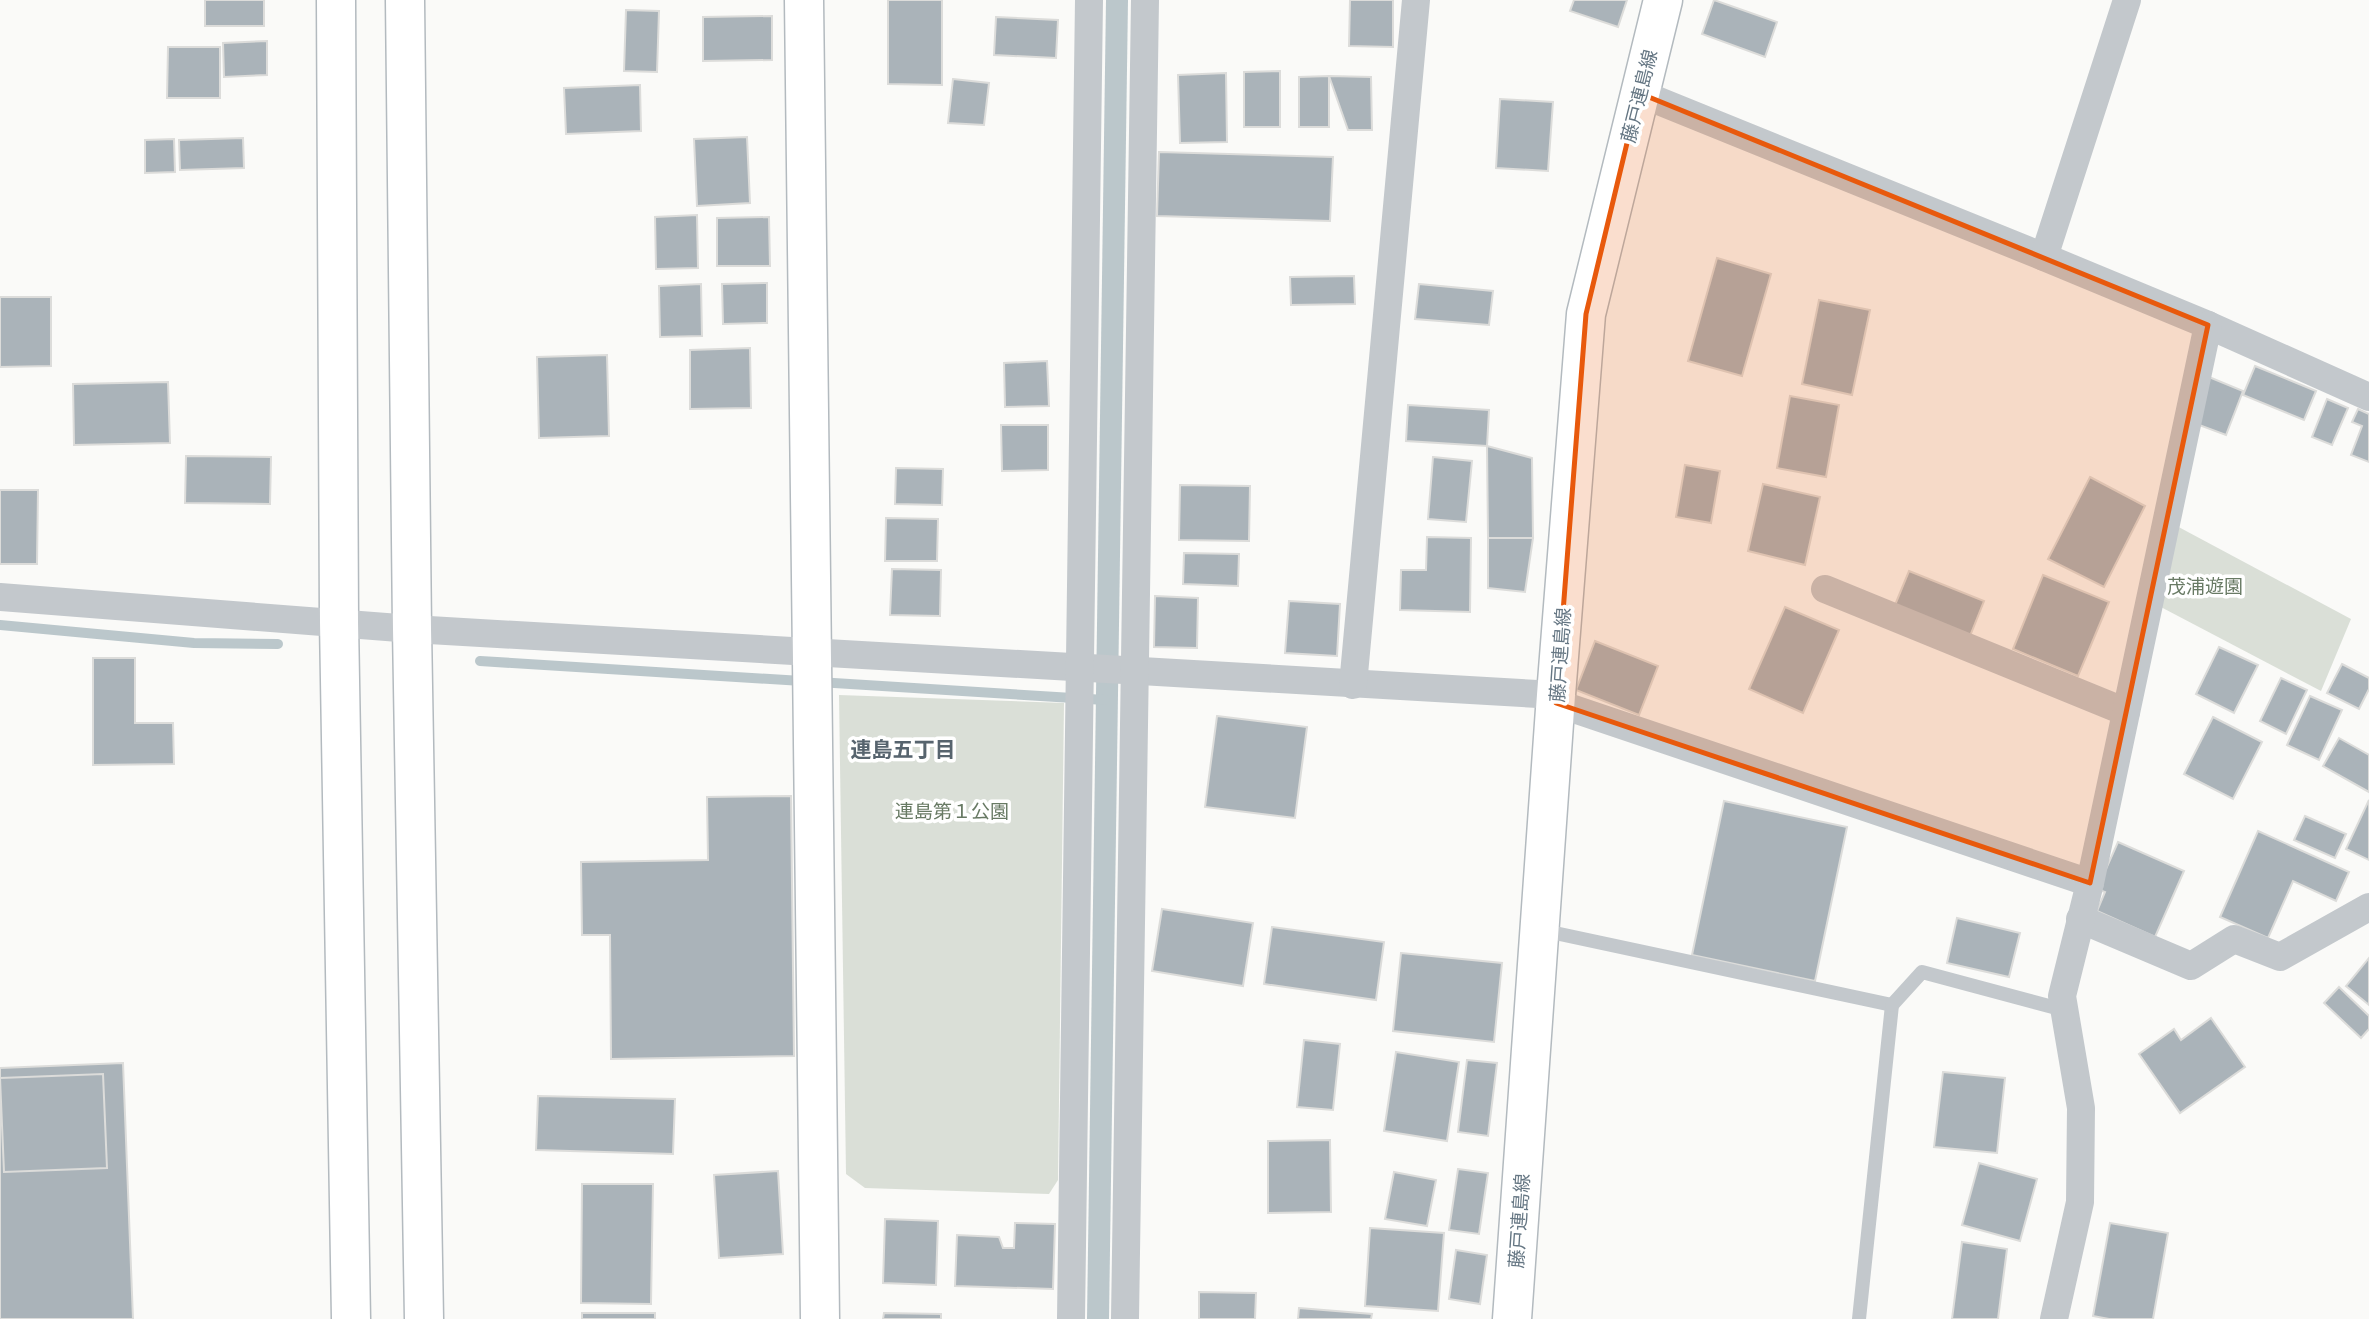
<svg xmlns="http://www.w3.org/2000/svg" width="2369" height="1319" font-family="'PT Sans Narrow','Noto Sans JP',sans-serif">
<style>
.green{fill:#dadfd7}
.water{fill:#bbc7cb}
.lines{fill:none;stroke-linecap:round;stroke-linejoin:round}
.stream{stroke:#bbc7cb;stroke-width:10}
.building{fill:#aab3b9;stroke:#dcdcda;stroke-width:2}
.secondary-casing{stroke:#b3babf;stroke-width:41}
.lane{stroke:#c3c8cc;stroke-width:14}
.street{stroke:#c3c8cc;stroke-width:28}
.secondary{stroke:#fff;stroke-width:38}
.marked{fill:#e8590c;fill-opacity:0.2;stroke:#e8590c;stroke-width:5;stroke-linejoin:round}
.labels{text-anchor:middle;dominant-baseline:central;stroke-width:7;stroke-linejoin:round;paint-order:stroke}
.street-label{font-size:19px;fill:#657683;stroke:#fff}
.park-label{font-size:19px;fill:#687a64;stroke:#fff}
.neighbourhood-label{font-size:21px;font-weight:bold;fill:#57646e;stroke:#fff}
</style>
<rect width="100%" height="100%" fill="#fafaf8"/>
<g class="green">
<polygon points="2173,524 2351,619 2321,691 2157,605"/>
<polygon points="839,695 1064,703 1058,1180 1049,1194 865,1188 846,1174"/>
</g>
<polygon class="water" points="1106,0 1128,0 1109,1319 1087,1319"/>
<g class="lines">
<g class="stream">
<polyline points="0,625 194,643 278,644"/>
<polyline points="480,661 1105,700"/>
</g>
</g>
<g class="building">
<rect x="205" y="0" width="59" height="26"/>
<polygon points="888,0 942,0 942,85 888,84"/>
<polygon points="1350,0 1393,0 1393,47 1349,46"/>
<polygon points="1574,0 1627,0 1618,27 1570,11"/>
<polygon points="1714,0 1777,22 1765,57 1702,34"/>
<polygon points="626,10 659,11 657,72 624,71"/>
<polygon points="772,16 772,60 703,61 703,17"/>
<polygon points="996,17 1058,20 1056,58 994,55"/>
<polygon points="267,41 267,75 224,77 223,43"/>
<polygon points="168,47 220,47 220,98 167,98"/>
<polygon points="1280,71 1280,127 1244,127 1244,72"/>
<polygon points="1226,73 1227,142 1180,143 1178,75"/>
<polygon points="1329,76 1329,127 1299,127 1299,77"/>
<polygon points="1329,76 1371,77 1372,130 1348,130"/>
<polygon points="953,79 989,83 984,125 948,123"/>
<polygon points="640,85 641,131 566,134 564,88"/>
<polygon points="1500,99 1553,102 1548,171 1496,168"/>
<polygon points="747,137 750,203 697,206 694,139"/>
<polygon points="243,138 244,168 180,170 179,140"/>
<polygon points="174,139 175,172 145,173 145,140"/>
<polygon points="1159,152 1333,157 1330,221 1157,216"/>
<polygon points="697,215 698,268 656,269 655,217"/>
<polygon points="769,217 770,266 717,266 717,218"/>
<polygon points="1717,258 1771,274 1742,376 1688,361"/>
<polygon points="1354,276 1355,304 1291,305 1290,277"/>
<polygon points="767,283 767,323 723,324 722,284"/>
<polygon points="701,284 702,336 660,337 659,286"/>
<polygon points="1419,284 1493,291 1489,325 1415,319"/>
<polygon points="0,297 51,297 51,366 0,367"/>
<polygon points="1819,300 1870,310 1852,395 1802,384"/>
<polygon points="750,348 751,408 690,409 690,350"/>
<polygon points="607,355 609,436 539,438 537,357"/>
<polygon points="1047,361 1049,406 1005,407 1004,363"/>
<polygon points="2255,366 2316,391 2304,420 2243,395"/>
<polygon points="2209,377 2243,391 2226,435 2191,422"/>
<polygon points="168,382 170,443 74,445 73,384"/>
<polygon points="1790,396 1839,405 1826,477 1777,468"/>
<polygon points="2327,399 2348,408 2332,445 2312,437"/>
<polygon points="1408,405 1489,410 1487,446 1406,441"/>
<polygon points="2358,409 2369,414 2369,462 2351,455 2362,426 2352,422"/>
<polygon points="1001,425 1048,425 1048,470 1002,471"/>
<polygon points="1487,446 1532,458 1533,538 1488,538"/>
<polygon points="186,456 271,457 270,504 185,503"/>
<polygon points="1433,457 1472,461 1466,522 1428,519"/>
<polygon points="1685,465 1720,471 1711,523 1676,517"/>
<polygon points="896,468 943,469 942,505 895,504"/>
<polygon points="2090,477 2145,506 2104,587 2048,559"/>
<polygon points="1763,484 1820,497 1805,565 1748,551"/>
<polygon points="1180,485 1250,486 1249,541 1179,540"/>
<polygon points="0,490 38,490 37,564 0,564"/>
<polygon points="886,518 938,519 937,561 885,561"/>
<polygon points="1427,537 1471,538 1470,612 1400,610 1401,570 1426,570"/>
<polygon points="1488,538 1533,538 1525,592 1488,588"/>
<polygon points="1184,553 1239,554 1238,586 1183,584"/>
<polygon points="892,569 941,570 940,616 890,615"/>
<polygon points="1909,571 1984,601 1970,636 1895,605"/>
<polygon points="2043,575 2109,602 2078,676 2013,649"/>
<polygon points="1155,596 1198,598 1197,648 1154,647"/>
<polygon points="1289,601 1340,604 1337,656 1285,653"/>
<polygon points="1785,607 1839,630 1803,713 1749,689"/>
<polygon points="1595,641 1658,666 1639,715 1576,690"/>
<polygon points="2219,647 2258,665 2234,713 2196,694"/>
<polygon points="93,658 135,658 135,723 173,723 174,764 93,765"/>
<polygon points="2342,664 2369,678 2369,689 2359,709 2327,693"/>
<polygon points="2281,678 2307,690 2286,734 2260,721"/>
<polygon points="2310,696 2342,710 2319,760 2287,745"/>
<polygon points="1217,716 1307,727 1295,818 1205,807"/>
<polygon points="2213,717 2262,742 2233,799 2184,774"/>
<polygon points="2339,738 2369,755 2369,792 2323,766"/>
<polygon points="791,796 794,1056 611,1059 610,935 582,935 581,862 708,860 707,797"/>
<polygon points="2369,800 2369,860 2346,849"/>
<polygon points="1724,801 1847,827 1815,981 1692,955"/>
<polygon points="2305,816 2346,834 2335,858 2294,840"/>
<polygon points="2258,831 2349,872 2336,901 2293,881 2268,938 2220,917"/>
<polygon points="2118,842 2184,871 2155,937 2097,911 2105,892 2097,889"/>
<polygon points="1162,909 1253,923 1243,986 1152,971"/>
<polygon points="1957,918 2020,933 2009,977 1947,963"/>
<polygon points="1272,927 1384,942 1376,1000 1264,984"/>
<polygon points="1401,953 1502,963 1494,1042 1393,1031"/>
<polygon points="2369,958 2369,1005 2346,986"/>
<polygon points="2339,987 2369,1016 2369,1029 2361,1038 2324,1003"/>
<polygon points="2211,1018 2245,1067 2180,1113 2139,1054 2174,1029 2181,1040"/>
<polygon points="1304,1040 1340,1044 1333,1110 1297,1107"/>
<polygon points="1396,1052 1459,1062 1447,1141 1384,1131"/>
<polygon points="1467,1060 1497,1063 1488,1136 1458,1132"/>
<polygon points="123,1063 133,1319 0,1319 0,1068"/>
<polygon points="1943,1072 2005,1078 1997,1153 1934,1147"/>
<polygon points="103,1074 107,1168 4,1172 0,1078"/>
<polygon points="538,1096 675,1099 673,1154 536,1150"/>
<polygon points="1330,1140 1331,1212 1268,1213 1268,1141"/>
<polygon points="1979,1163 2037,1179 2020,1241 1962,1225"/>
<polygon points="1458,1169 1488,1173 1479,1234 1449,1230"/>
<polygon points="778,1171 783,1254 719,1258 714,1175"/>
<polygon points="1394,1172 1436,1180 1427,1226 1385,1219"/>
<polygon points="582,1184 653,1184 651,1304 581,1303"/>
<polygon points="885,1219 938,1221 936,1285 883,1283"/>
<polygon points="1015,1223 1055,1224 1053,1289 955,1286 957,1235 999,1237 1003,1248 1014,1248"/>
<polygon points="2110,1223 2168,1233 2153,1319 2109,1319 2093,1316"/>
<polygon points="1370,1228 1444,1233 1438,1311 1365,1306"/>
<polygon points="1962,1242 2007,1249 1998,1319 1952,1319"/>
<polygon points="1456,1250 1487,1255 1480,1304 1449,1299"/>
<polygon points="1199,1292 1256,1293 1255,1319 1199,1319"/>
<polygon points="1299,1308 1372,1314 1371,1319 1298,1319"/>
<rect x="582" y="1313" width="73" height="6"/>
<polygon points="884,1313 941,1314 941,1319 883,1319"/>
</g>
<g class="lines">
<g class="secondary-casing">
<g id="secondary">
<polyline points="336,0 339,622 351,1319"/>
<polyline points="405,0 412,629 424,1319"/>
<polyline points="804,0 820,1319"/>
<polyline points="1512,1319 1556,695 1586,314 1663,0"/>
</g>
</g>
<g class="lane">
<polyline points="1541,930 1892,1005 1859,1319"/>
<polyline points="1892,1005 1922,972 2064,1010"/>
</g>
<g class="street">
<polyline points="1639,93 2044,257 2208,325 2369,397"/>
<polyline points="2044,257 2127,0"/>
<polyline points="1825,589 2126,712"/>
<polyline points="0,597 412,629 1556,695"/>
<polyline points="1353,685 1416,0"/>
<polyline points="1556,703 2090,883"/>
<polyline points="2080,919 2191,966 2234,939 2280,957 2369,907"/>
<polyline points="1071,1319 1089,0"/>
<polyline points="1125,1319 1145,0"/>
<polyline points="2054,1319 2080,1202 2081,1108 2062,996 2090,883 2208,325"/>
</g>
<use href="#secondary" class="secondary"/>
</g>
<path class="marked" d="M1639,93L2208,325L2090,883L1556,703L1586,314Z"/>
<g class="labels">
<g class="street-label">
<text transform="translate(1639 96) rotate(-76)">藤戸連島線</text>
<text transform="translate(1560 655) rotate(-86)">藤戸連島線</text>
<text transform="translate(1519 1221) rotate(-86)">藤戸連島線</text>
</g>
<g class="park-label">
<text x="2205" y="586">茂浦遊園</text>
<text x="952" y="811">連島第１公園</text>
</g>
<g class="neighbourhood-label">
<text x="903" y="749">連島五丁目</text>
</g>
</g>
</svg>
